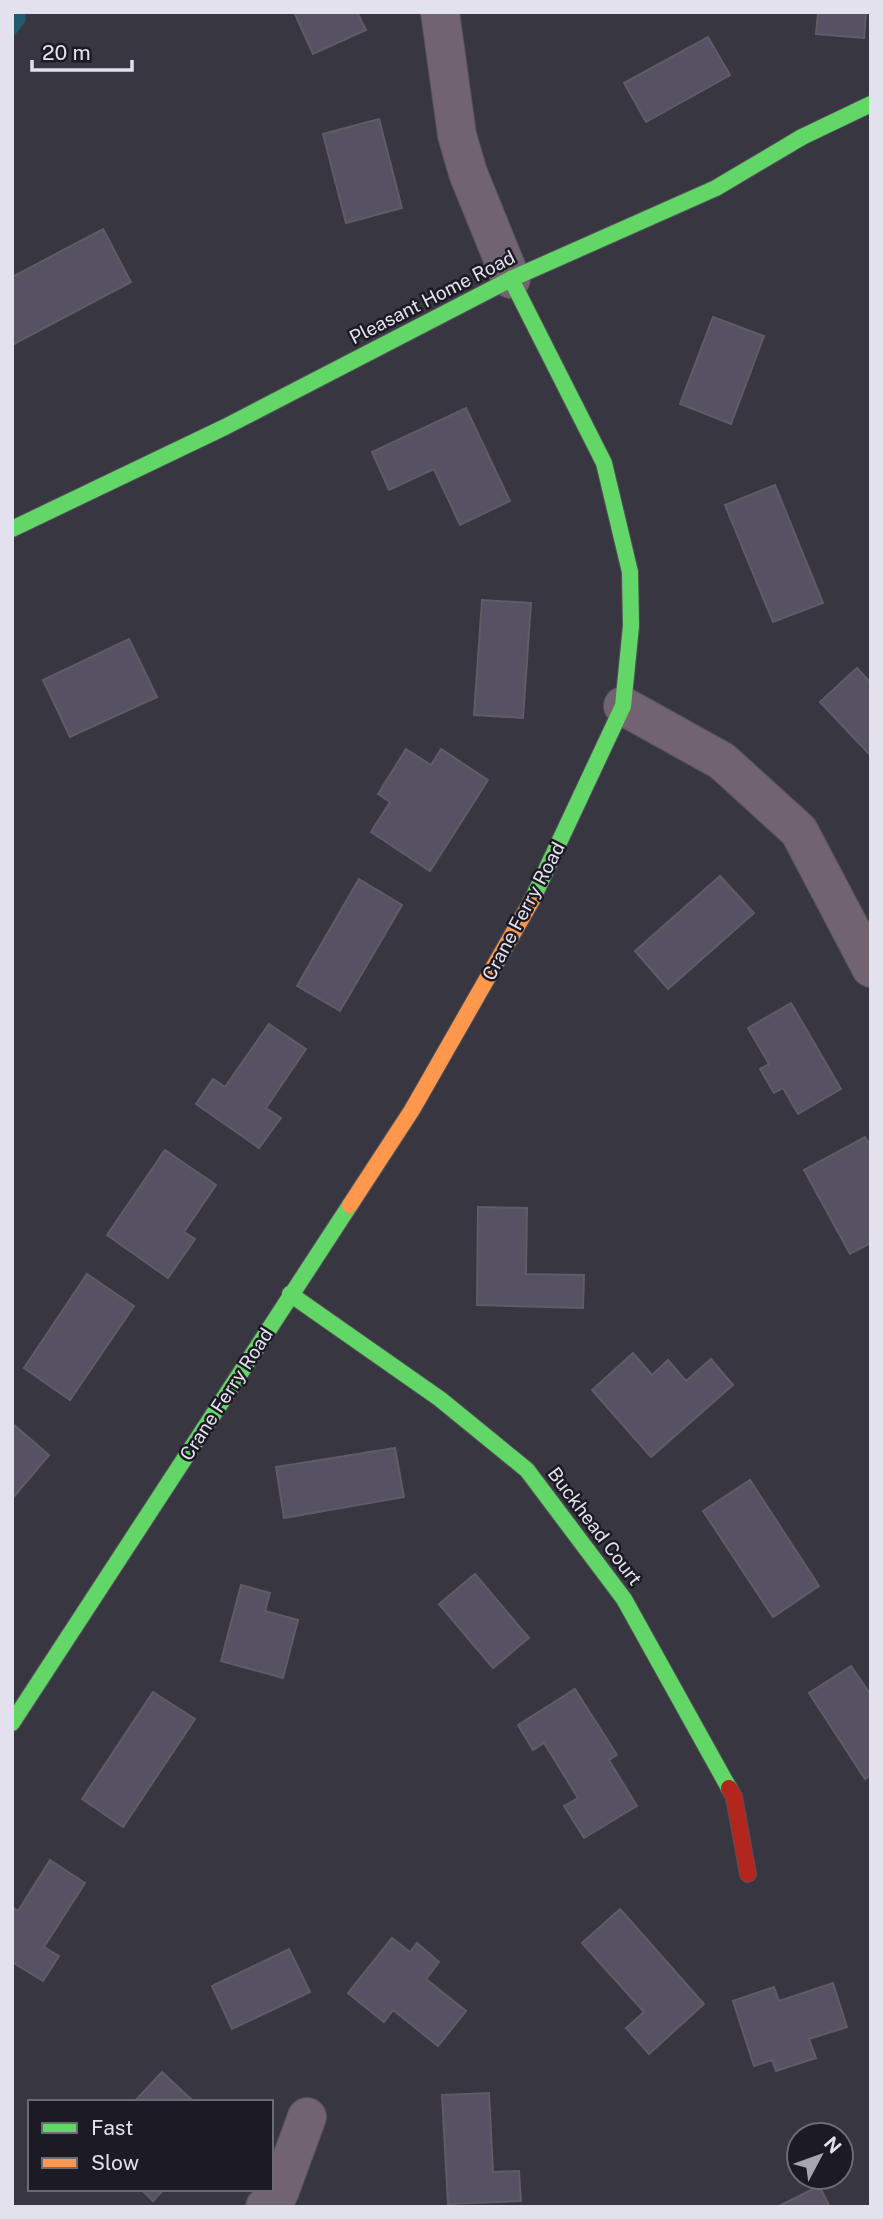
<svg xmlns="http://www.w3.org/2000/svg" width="883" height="2219" font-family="'Public Sans',sans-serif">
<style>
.water{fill:#1f5c6d}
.building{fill:#575164;stroke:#5e5c64;stroke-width:2}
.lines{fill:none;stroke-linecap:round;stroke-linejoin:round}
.street-casing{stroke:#54525b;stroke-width:40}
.fast-casing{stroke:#54525b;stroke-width:18}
.slow-casing{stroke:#54525b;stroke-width:18}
.jam-casing{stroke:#54525b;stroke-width:18}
.street{stroke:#71636f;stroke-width:38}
.fast{stroke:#63d668;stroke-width:16}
.slow{stroke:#ff974d;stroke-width:16}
.jam{stroke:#b3261e;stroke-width:16}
.labels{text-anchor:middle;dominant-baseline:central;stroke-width:5;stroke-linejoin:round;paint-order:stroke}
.street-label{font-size:19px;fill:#e3e1ed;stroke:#1c1b23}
</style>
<rect width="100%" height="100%" fill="#383640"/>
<polygon class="water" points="12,12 26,12 25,22 12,39"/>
<g class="building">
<polygon points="294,12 357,12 366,30 313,54"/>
<polygon points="818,12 866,12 864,38 816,34"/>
<polygon points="708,37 730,75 646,122 624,83"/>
<polygon points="379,119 402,208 346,223 323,134"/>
<polygon points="103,229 131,282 12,345 12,277"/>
<polygon points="713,317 764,336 731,424 680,404"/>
<polygon points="466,408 510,501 460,525 434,469 389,490 372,452"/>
<polygon points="775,485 823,603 773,622 725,505"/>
<polygon points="482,600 531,603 523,718 474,715"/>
<polygon points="129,639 157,697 70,737 43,680"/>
<polygon points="857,668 871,683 871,756 820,702"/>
<polygon points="406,749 431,765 441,749 488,780 430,871 371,832 390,802 378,794"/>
<polygon points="720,876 754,913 668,989 635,951"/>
<polygon points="359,879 402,905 340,1011 297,986"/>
<polygon points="791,1003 841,1089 798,1114 783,1088 774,1093 760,1069 769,1064 748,1028"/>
<polygon points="269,1024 306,1049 266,1108 281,1118 259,1148 196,1104 213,1079 225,1087"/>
<polygon points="865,1137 871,1147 871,1243 850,1254 804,1170"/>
<polygon points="165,1150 216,1185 184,1232 195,1239 168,1278 107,1235"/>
<polygon points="478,1207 527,1208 526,1274 584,1275 583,1308 477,1305"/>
<polygon points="87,1274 134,1306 70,1400 24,1368"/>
<polygon points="633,1353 652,1375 668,1360 686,1381 711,1359 733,1385 651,1457 592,1390"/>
<polygon points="13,1424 49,1455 12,1499 12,1425"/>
<polygon points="395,1448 404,1497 284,1518 276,1467"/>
<polygon points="750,1480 819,1586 773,1617 703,1511"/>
<polygon points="475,1574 529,1638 493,1668 439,1604"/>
<polygon points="241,1585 270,1593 265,1611 298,1620 283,1678 221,1661"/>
<polygon points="851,1666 871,1695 871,1775 865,1779 809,1693"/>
<polygon points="575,1689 617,1755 609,1760 637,1806 584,1838 564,1806 578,1798 544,1743 533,1750 518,1725"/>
<polygon points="153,1692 195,1719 123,1827 82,1799"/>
<polygon points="50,1860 85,1883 44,1947 59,1956 43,1981 12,1962 12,1907 18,1911"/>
<polygon points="620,1909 704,2004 649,2054 626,2028 644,2012 582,1943"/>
<polygon points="392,1938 410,1952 417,1943 439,1962 426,1979 466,2011 438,2046 393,2010 384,2022 348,1993"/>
<polygon points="289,1949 310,1992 232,2029 212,1986"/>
<polygon points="833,1983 847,2027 809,2039 816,2058 776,2071 772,2060 754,2066 733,2001 774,1987 779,2001"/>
<polygon points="162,2072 194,2102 134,2102"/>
<polygon points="489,2093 493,2172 519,2171 521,2201 448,2204 442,2095"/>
<polygon points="819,2186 830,2207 777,2207"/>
<polygon points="141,2189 164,2189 153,2201"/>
</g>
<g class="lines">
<g class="street-casing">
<g id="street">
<polyline points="440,12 457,135 468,173 511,279"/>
<polyline points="623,706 722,761 799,831 871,968"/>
<polyline points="265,2207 279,2193 307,2117"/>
</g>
</g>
<g class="fast-casing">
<g id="fast">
<polyline points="511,279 604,463 630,572 631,626 623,706 532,900"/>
<polyline points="12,529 225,427 511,279 716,188 802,137 871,104"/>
<polyline points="290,1294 440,1399 527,1470 624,1599 729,1788"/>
<polyline points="12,1723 350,1205"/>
</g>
</g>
<g class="slow-casing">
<polyline id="slow" points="350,1205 412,1110 532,900"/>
</g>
<g class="jam-casing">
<polyline id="jam" points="729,1788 734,1797 748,1874"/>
</g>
<use href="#street" class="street"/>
<use href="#fast" class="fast"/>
<use href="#slow" class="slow"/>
<use href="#jam" class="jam"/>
</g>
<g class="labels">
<g class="street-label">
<text transform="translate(432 297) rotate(-27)">Pleasant Home Road</text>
<text transform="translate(523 911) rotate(-62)">Crane Ferry Road</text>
<text transform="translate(226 1394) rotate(-57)">Crane Ferry Road</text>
<text transform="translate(595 1526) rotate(53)">Buckhead Court</text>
</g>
</g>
<rect width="883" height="2219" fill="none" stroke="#e3e1ed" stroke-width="28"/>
<rect x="28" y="2100" width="245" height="91" fill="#1c1b23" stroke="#6c6a74" stroke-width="2"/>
<rect x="42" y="2123" width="35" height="10" fill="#63d668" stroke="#6c6a74" stroke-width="2"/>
<text x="91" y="2135" font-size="21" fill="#e3e1ed">Fast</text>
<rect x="42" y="2158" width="35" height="10" fill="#ff974d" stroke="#6c6a74" stroke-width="2"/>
<text x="91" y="2170" font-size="21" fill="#e3e1ed">Slow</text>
<g transform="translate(820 2156) rotate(49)"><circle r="33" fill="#1c1b23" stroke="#6c6a74" stroke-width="2"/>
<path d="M0-5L12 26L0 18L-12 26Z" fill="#a7a5b0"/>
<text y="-10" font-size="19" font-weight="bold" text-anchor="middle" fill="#e3e1ed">N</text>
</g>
<path d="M32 60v10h100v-10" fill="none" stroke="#e3e1ed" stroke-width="3.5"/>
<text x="42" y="60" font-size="21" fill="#e3e1ed" stroke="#1c1b23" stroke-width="5" paint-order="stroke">20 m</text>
</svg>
